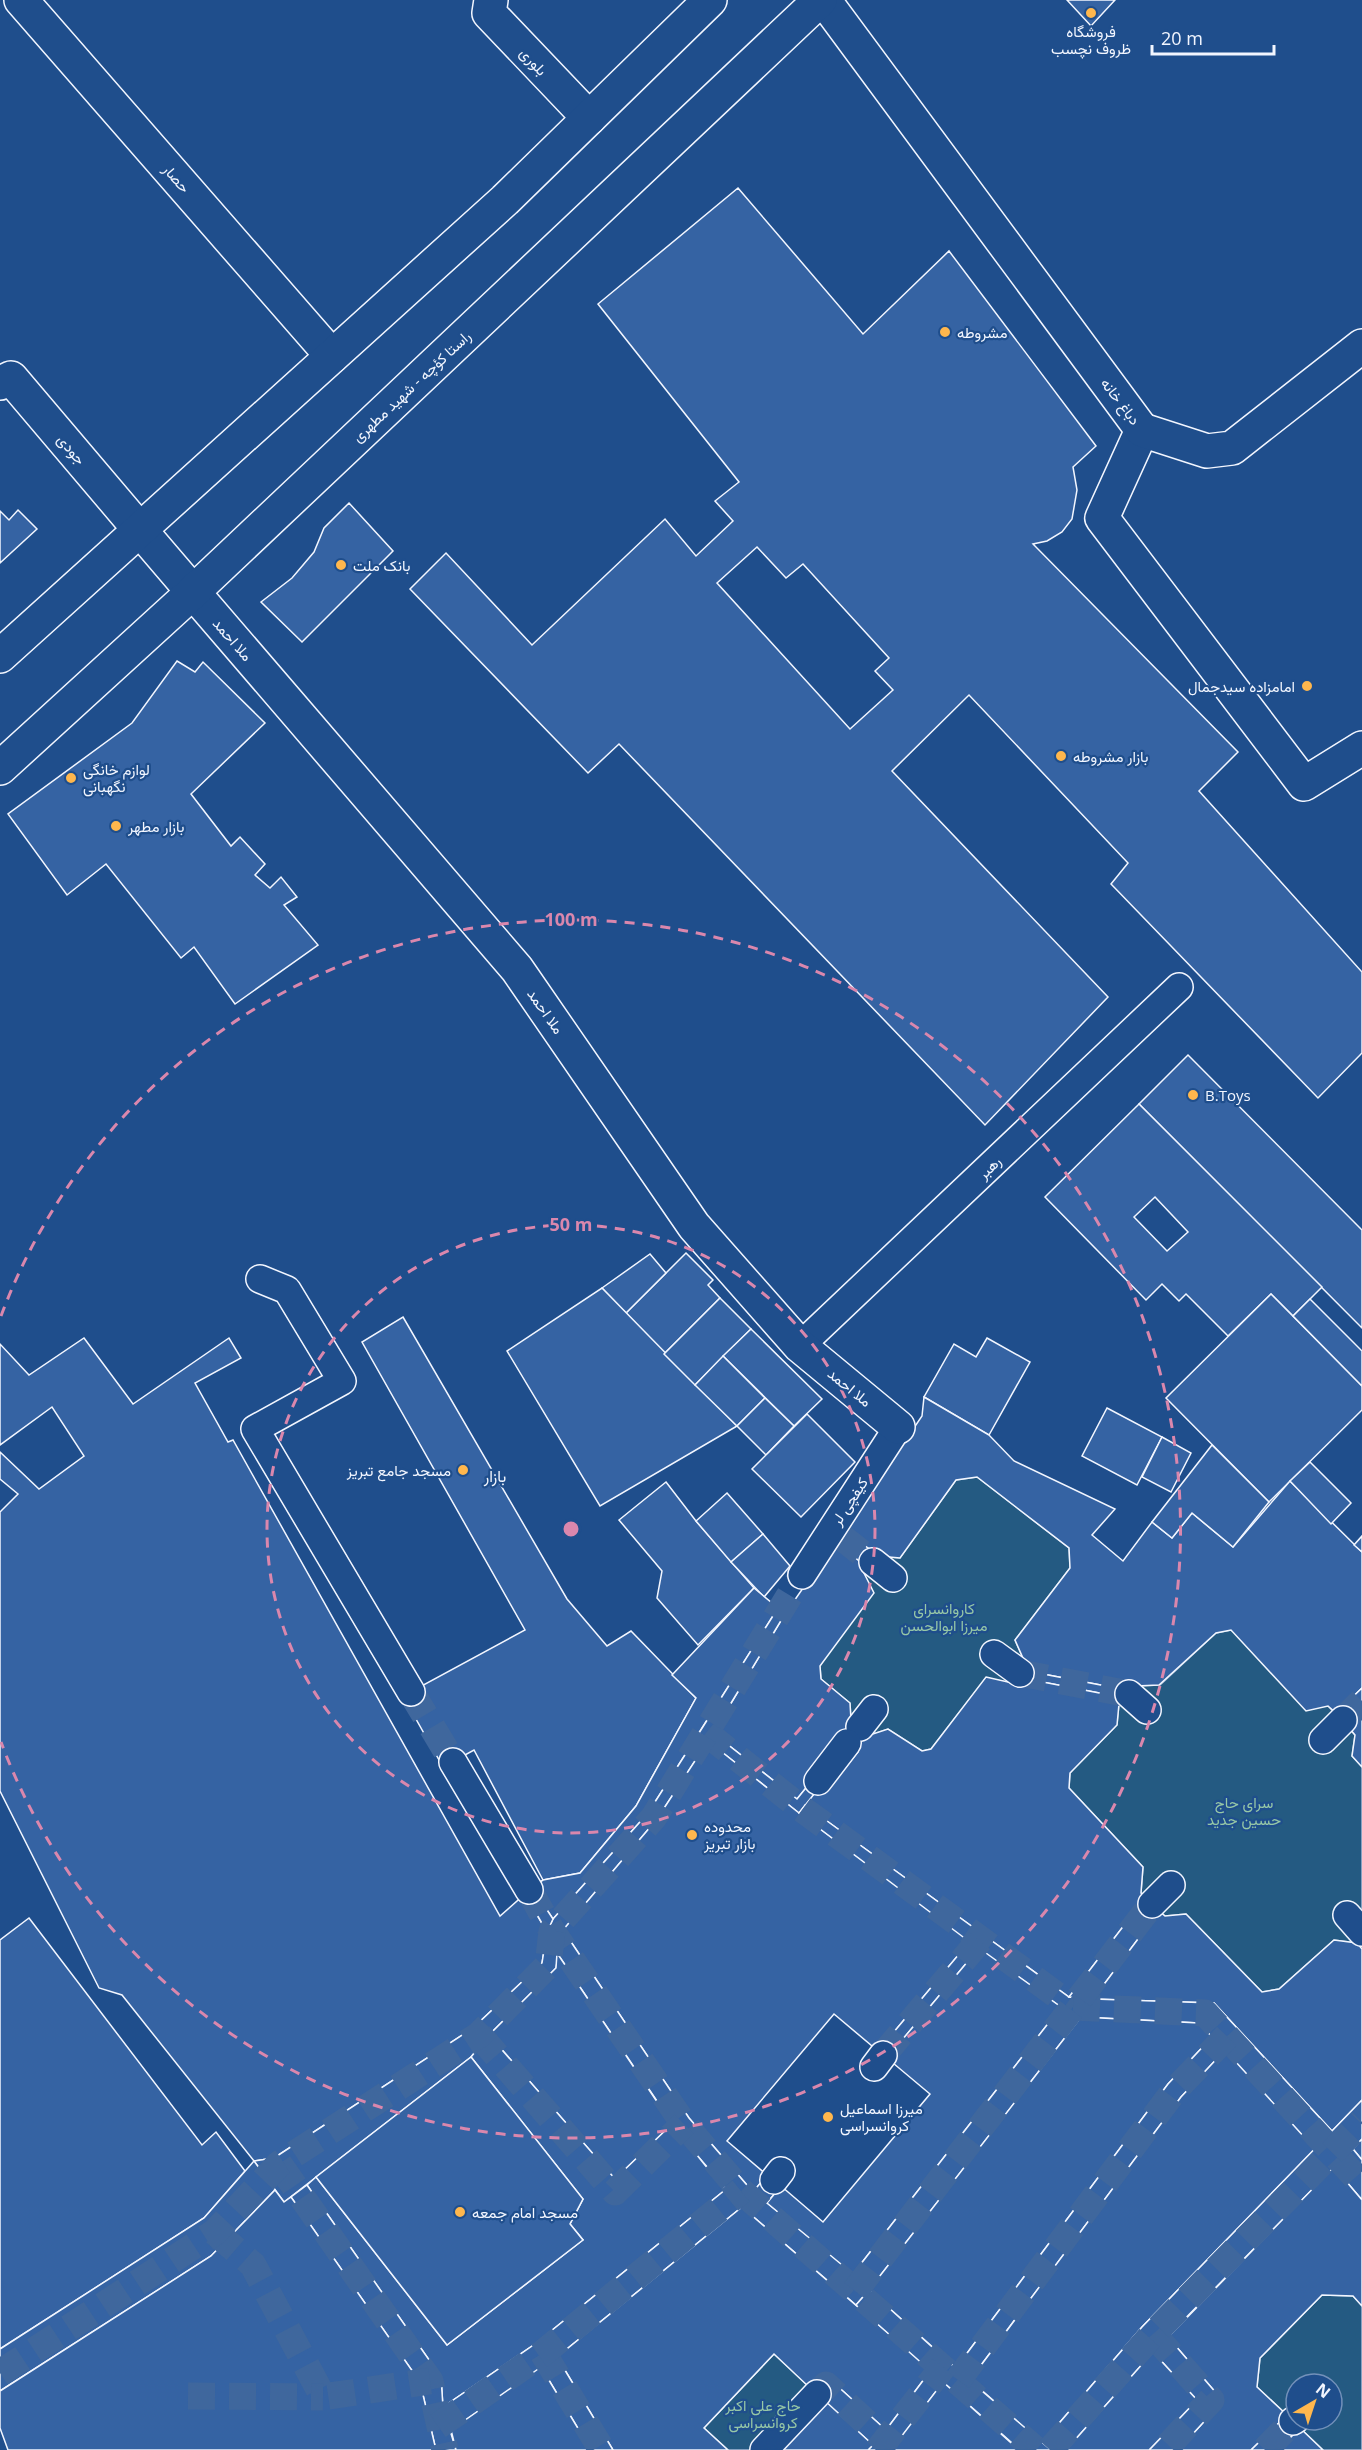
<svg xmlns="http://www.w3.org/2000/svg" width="1362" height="2450" font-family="'Open Sans',Vazirmatn,sans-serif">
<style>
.green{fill:#245a82;stroke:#a8bbd7;stroke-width:1.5;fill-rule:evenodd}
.building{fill:#3563a3;stroke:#f2f6ff;stroke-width:1.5;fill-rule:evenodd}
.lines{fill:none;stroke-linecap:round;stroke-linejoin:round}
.pedestrian-tunnel{stroke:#3f679d;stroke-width:27;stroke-dasharray:27 14;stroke-linecap:butt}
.pedestrian-casing{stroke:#f2f6ff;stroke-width:30}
.minor-casing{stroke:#f2f6ff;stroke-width:36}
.primary-casing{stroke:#f2f6ff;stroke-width:36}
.pedestrian{stroke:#1f4e8c;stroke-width:27}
.minor{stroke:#1f4e8c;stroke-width:33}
.primary{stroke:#1f4e8c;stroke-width:33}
.ring{fill:none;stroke:#da87ad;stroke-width:3;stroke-dasharray:10 8}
.poi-dot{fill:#ffb74d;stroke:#1f4e8c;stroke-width:2}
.labels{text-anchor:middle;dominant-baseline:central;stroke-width:4.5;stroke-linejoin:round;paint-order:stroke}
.poi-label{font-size:15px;fill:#f2f6ff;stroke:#1f4e8c;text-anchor:start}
.street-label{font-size:15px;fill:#f2f6ff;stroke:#1f4e8c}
.park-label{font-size:15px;fill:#97c8a6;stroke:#1f4e8c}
.neighbourhood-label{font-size:16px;fill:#f2f6ff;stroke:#1f4e8c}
.centre{fill:#da87ad;stroke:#1f4e8c;stroke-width:3}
.ring-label{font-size:18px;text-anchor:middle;font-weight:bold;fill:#da87ad;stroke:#1f4e8c;stroke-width:4.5;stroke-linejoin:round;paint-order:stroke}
</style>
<rect width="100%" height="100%" fill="#1f4e8c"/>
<g class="green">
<polygon points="977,1477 1069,1548 1070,1568 1015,1640 1026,1665 1012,1683 986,1678 931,1749 922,1751 888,1729 870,1735 851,1720 850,1703 821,1679 820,1666 864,1573 878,1556 900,1558 956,1480"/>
<polygon points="1231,1630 1328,1706 1355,1735 1352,1756 1362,1767 1362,1939 1357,1943 1334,1940 1279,1989 1262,1992 1186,1914 1165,1916 1141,1893 1143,1867 1069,1788 1070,1773 1117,1725 1119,1704 1136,1686 1160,1685 1216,1633"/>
<path d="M1322,2295L1353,2296L1362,2306V2450H1323L1257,2387L1260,2358ZM1296,2384H1332V2420H1296Z"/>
<polygon points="774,2354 817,2394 775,2450 728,2450 704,2428"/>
</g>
<g class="building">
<polygon points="1067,0 1115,0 1091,26"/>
<path d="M738,188L863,334L949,251L1096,446L1073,467L1077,490L1072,519L1062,532L1047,541L1033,544L1238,752L1199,791L1362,972V1053L1318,1098L1111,884L1128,863L969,695L892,771L1108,997L985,1125L619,744L588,773L410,589L446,553L532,645L665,519L696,556L733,521L715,501L739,482L598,304ZM757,547L786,578L803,564L889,658L875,671L893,690L850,729L717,583Z"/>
<polygon points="349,503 393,551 302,642 261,602 292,578 314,552 324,528"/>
<polygon points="18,510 37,529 0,563 0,511 9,520"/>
<polygon points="177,661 195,672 203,662 265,723 191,794 231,846 240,837 265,864 255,875 270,888 281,877 297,897 284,905 318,945 235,1004 194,947 181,958 106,864 67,895 8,814 132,723"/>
<polygon points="1188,1055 1362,1230 1362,1328 1139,1104"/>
<path d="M1139,1104L1322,1287L1293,1316L1271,1294L1228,1336L1186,1294L1179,1301L1162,1284L1146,1300L1045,1197ZM1155,1197L1188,1232L1167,1251L1134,1217Z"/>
<polygon points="686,1253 713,1280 708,1285 720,1298 664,1354 626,1313"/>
<polygon points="650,1254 666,1273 626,1313 602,1288"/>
<polygon points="602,1288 737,1426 600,1506 507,1351"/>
<polygon points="1271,1294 1362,1386 1362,1410 1269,1502 1166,1398"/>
<polygon points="720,1298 751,1329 695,1385 664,1354"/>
<polygon points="1310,1299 1362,1351 1362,1386 1293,1316"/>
<polygon points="403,1317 567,1599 607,1646 631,1631 696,1698 636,1806 580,1873 543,1880 474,1750 443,1767 403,1696 525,1630 362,1342"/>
<polygon points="751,1329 822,1399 794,1426 723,1356"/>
<polygon points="84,1338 133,1404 229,1338 241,1358 195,1383 228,1442 233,1440 500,1916 525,1894 547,1932 542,1963 473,2028 274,2158 254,2161 122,1995 99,1988 0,1791 0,1512 18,1494 0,1479 0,1452 39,1489 84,1456 52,1407 0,1445 0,1344 29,1375"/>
<polygon points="987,1338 1030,1362 989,1435 924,1397 954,1344 976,1357"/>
<polygon points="723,1356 765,1398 737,1426 695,1385"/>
<polygon points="924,1397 989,1435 1014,1461 1115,1509 1092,1535 1123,1561 1152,1522 1172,1538 1192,1513 1233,1547 1290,1481 1362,1552 1362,1688 1336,1713 1328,1706 1306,1711 1231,1630 1216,1633 1159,1685 1136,1686 1132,1691 1022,1670 1026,1665 1015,1640 1070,1568 1069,1548 977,1477 956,1480 900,1558 878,1556 845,1530 922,1416"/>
<polygon points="765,1398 794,1426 766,1455 737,1426"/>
<polygon points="1107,1408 1162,1437 1137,1485 1082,1456"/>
<polygon points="807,1414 855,1462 801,1517 752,1469"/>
<polygon points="1162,1437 1191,1453 1171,1492 1142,1477"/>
<polygon points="1212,1445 1269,1502 1233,1547 1192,1513 1172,1538 1152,1522"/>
<polygon points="1310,1462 1351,1503 1331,1524 1290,1481"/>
<polygon points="666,1482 696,1521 754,1588 698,1645 657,1598 662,1571 619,1520"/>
<polygon points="727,1493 763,1534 731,1562 696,1521"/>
<polygon points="845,1530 878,1556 868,1568 835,1542"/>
<polygon points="763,1534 790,1566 764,1597 731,1562"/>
<polygon points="1362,1536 1362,1552 1354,1545"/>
<polygon points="835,1542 868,1568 864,1573 874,1593 820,1666 821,1679 850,1703 851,1720 844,1741 797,1799 713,1733 785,1614"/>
<polygon points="754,1588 778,1608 648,1813 553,1919 532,1887 543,1880 580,1873 636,1806 696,1698 672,1675"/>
<polygon points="778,1608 785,1614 708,1741 699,1733"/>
<polygon points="1022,1670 1132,1691 1125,1698 1017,1677"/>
<polygon points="986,1677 1012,1683 1017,1677 1125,1698 1119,1704 1117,1725 1070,1773 1069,1788 1143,1867 1141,1893 1145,1898 1069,1997 805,1805 822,1784 828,1789 858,1752 850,1746 863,1729 870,1735 888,1729 922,1751 931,1749"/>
<polygon points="1362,1688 1362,1717 1350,1729 1336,1713"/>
<polygon points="1362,1717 1362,1767 1352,1756 1355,1735 1350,1729"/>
<polygon points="699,1733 708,1741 657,1819 563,1930 556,1968 489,2035 471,2057 284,2202 254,2161 274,2158 473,2028 542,1963 547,1932 553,1919 648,1813"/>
<polygon points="713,1733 797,1799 814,1778 822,1784 799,1813 708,1741"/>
<polygon points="708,1741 799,1813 970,1941 878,2051 834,2014 727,2141 767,2175 753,2192 689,2118 563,1930 657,1819"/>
<polygon points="805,1805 1069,1997 1093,1999 1081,2017 1069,2013 975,1946 799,1813"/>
<polygon points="532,1887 553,1919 547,1932 525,1894"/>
<polygon points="1145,1898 1159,1911 1093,1999 1069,1997"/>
<polygon points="1159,1911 1165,1916 1186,1914 1262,1992 1279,1989 1334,1940 1357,1943 1362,1949 1362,2100 1332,2131 1214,2003 1093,1999"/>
<polygon points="29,1918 202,2145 216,2132 245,2171 204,2218 0,2349 0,1940"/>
<polygon points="563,1930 689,2118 753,2192 767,2175 781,2186 767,2203 863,2281 869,2290 856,2305 742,2207 682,2138 557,1953"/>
<polygon points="970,1941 979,1948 887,2058 878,2051"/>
<polygon points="979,1948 1061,2007 853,2274 767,2203 781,2186 823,2222 930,2094 887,2058"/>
<polygon points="557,1953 672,2124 615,2179 489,2035 556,1968"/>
<polygon points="1093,1999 1214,2003 1332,2131 1315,2149 1199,2023 1081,2017"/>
<polygon points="1061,2007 1081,2017 869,2290 853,2274"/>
<polygon points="1081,2017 1199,2023 1212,2037 1168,2084 956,2368 869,2290"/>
<polygon points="489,2035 615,2179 672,2124 725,2190 535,2344 443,2407 441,2377 307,2185 316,2177 447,2345 583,2240 570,2224 583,2199 471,2057"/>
<polygon points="1212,2037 1225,2050 1181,2097 970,2380 956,2368 1168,2084"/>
<polygon points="1225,2050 1315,2149 1142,2327 1042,2443 970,2380 1181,2097"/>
<polygon points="471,2057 583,2199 570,2224 583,2240 447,2345 316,2177"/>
<polygon points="1362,2100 1362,2139 1161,2343 1066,2450 1051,2450 1042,2443 1142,2327"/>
<polygon points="1362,2139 1362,2160 1353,2149"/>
<polygon points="1353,2149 1362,2160 1362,2200 1334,2167"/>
<polygon points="254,2161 275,2190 211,2256 0,2391 0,2349 204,2218"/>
<polygon points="1334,2167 1362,2200 1362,2306 1353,2296 1322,2295 1260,2358 1257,2387 1287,2415 1251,2450 1178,2450 1223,2401 1168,2337"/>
<polygon points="307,2185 441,2377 443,2407 456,2450 436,2450 420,2382 291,2197"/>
<polygon points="275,2190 284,2202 291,2197 420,2382 436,2450 8,2450 0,2428 0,2391 211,2256"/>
<polygon points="725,2190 742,2207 557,2357 451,2430 443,2407 535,2344"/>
<polygon points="742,2207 931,2370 886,2430 823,2373 810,2388 774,2354 704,2428 728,2450 613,2450 557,2357"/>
<polygon points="869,2290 962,2374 1051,2450 1020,2450 856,2305"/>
<polygon points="1168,2337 1223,2401 1178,2450 1149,2450 1197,2400 1153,2352"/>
<polygon points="1153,2352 1197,2400 1149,2450 1066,2450"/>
<polygon points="557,2357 613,2450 591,2450 541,2367"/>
<polygon points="541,2367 591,2450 456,2450 451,2430"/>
<polygon points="931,2370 943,2382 894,2447 891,2450 868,2450 886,2430"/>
<polygon points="823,2373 886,2430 873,2445 810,2388"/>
<polygon points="943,2382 1019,2450 891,2450"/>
<polygon points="823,2399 873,2445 868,2450 775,2450"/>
<polygon points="1287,2415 1300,2428 1278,2450 1251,2450"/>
<polygon points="1300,2428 1323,2450 1278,2450"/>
</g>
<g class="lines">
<g class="pedestrian-tunnel">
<polyline points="840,1536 873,1562"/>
<polyline points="1020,1673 1129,1694"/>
<polyline points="411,1692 453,1762"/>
<polyline points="1343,1720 1362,1701"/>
<polyline points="706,1733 802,1809 1073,2007"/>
<polyline points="529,1890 552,1931 684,2124 741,2191 1036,2450"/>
<polyline points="1073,2007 1205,2013 1362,2184"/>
<polyline points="479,2035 615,2192 684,2124"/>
<polyline points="883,2055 980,1940"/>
<polyline points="279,2164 430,2381 445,2450"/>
<polyline points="215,2232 253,2265 323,2397 430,2381"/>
<polyline points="855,2291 1152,1904"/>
<polyline points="1153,2334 1211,2400 1164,2450"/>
<polyline points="543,2353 602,2450"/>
<polyline points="0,2373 215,2232 279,2164 479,2035 548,1965 552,1931 654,1817 802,1575"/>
<polyline points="958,2380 1174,2091 1227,2036"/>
<polyline points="817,2394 826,2385 886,2441"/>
<polyline points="188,2396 323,2397"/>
<polyline points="438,2426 543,2353 741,2191"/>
<polyline points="878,2450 943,2367"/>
<polyline points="1050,2450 1153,2334 1362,2122"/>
<polyline points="1265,2450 1293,2421"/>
</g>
<g class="pedestrian-casing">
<g id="pedestrian">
<polyline points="260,1279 287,1290 342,1381 255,1429 411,1692"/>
<polyline points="800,1346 1179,987"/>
<polyline points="873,1562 893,1578"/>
<polyline points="802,1575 898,1427"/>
<polyline points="994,1654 1020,1673"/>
<polyline points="1129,1694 1147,1710"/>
<polyline points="860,1727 874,1709"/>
<polyline points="1323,1740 1343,1720"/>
<polyline points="453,1762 529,1890"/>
<polyline points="818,1781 847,1743"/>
<polyline points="1152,1904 1171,1885"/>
<polyline points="1347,1915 1362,1932"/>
<polyline points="874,2067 883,2055"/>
<polyline points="774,2180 781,2171"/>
<polyline points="1293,2421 1296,2419"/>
<polyline points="764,2450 817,2394"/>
</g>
</g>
<g class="minor-casing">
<g id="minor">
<polyline points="21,0 332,356"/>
<polyline points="491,0 489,13 589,118"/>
<polyline points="824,0 1142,430 1102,518 1304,784 1362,748"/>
<polyline points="0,383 11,378 140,530"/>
<polyline points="1142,430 1207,451 1232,448 1362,346"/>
<polyline points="193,592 517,969 694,1226 800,1346 898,1427"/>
</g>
</g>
<g class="primary-casing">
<g id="primary">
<polyline points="140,530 193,592"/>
<polyline points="0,656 505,200 710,0"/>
<polyline points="0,768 193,592 820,0"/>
</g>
</g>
<use href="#pedestrian" class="pedestrian"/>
<use href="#minor" class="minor"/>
<use href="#primary" class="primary"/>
</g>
<g class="ring">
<circle cx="571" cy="1529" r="304"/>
<path d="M1 1316A609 609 0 1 1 1 1742"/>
</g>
<g class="poi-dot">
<circle cx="1091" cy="13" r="6"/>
<circle cx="945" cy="332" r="6"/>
<circle cx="341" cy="565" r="6"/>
<circle cx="1307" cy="686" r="6"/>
<circle cx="1061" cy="756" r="6"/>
<circle cx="71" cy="778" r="6"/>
<circle cx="116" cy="826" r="6"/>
<circle cx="1193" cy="1095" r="6"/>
<circle cx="463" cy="1470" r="6"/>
<circle cx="692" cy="1835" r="6"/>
<circle cx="828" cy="2117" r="6"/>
<circle cx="460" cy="2212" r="6"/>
</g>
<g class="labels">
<g class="poi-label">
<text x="1091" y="31" text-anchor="middle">فروشگاه<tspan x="1091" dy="17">ظروف نچسب</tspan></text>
<text x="957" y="332">مشروطه</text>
<text x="353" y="565">بانک ملت</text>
<text x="1295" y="686" text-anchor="end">امامزاده سیدجمال</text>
<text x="1073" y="756">بازار مشروطه</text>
<text x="83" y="769">لوازم خانگی<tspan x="83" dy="17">نگهبانی</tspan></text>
<text x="128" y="826">بازار مطهر</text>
<text x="1205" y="1095">B.Toys</text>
<text x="451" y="1470" text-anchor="end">مسجد جامع تبریز</text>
<text x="704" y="1826">محدوده<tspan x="704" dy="17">بازار تبریز</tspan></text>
<text x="840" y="2108">میرزا اسماعیل<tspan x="840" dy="17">کروانسراسی</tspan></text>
<text x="472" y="2212">مسجد امام جمعه</text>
</g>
<g class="street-label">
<text transform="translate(534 61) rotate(47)">بلوری</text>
<text transform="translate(177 178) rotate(49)">حصار</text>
<text transform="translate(411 386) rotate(-43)">راستا کؤچه - شهید مطهری</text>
<text transform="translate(1121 401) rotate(53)">دباغ خانه</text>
<text transform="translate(72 449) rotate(50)">جودی</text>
<text transform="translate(233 639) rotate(49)">ملا احمد</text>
<text transform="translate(546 1011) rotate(55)">ملا احمد</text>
<text transform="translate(989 1167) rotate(-44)">رهبر</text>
<text transform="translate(850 1387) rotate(39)">ملا احمد</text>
<text transform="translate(849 1501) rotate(-57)">کیفچی لر</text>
</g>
<g class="park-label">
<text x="944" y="1608">کاروانسرای<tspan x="944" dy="17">میرزا ابوالحسن</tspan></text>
<text x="1244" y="1802">سرای حاج<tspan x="1244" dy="17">حسین جدید</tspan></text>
<text x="763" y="2405">حاج علی اکبر<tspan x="763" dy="17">کروانسراسی</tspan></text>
</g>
<g class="neighbourhood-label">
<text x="495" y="1476">بازار</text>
</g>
</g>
<circle cx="571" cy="1529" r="9" class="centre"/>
<g class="ring-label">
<text x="571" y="926">100 m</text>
<text x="571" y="1231">50 m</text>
</g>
<g transform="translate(1314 2402) rotate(39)"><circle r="28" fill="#1f4e8c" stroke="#7391ba" stroke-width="1.5"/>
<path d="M0-4.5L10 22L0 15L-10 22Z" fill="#ffb74d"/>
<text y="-9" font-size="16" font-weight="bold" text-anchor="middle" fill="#f2f6ff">N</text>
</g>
<path d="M1152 45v9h122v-9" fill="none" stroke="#f2f6ff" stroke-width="3"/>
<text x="1161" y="45" font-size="18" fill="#f2f6ff" stroke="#1f4e8c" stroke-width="4.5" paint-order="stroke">20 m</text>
</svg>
